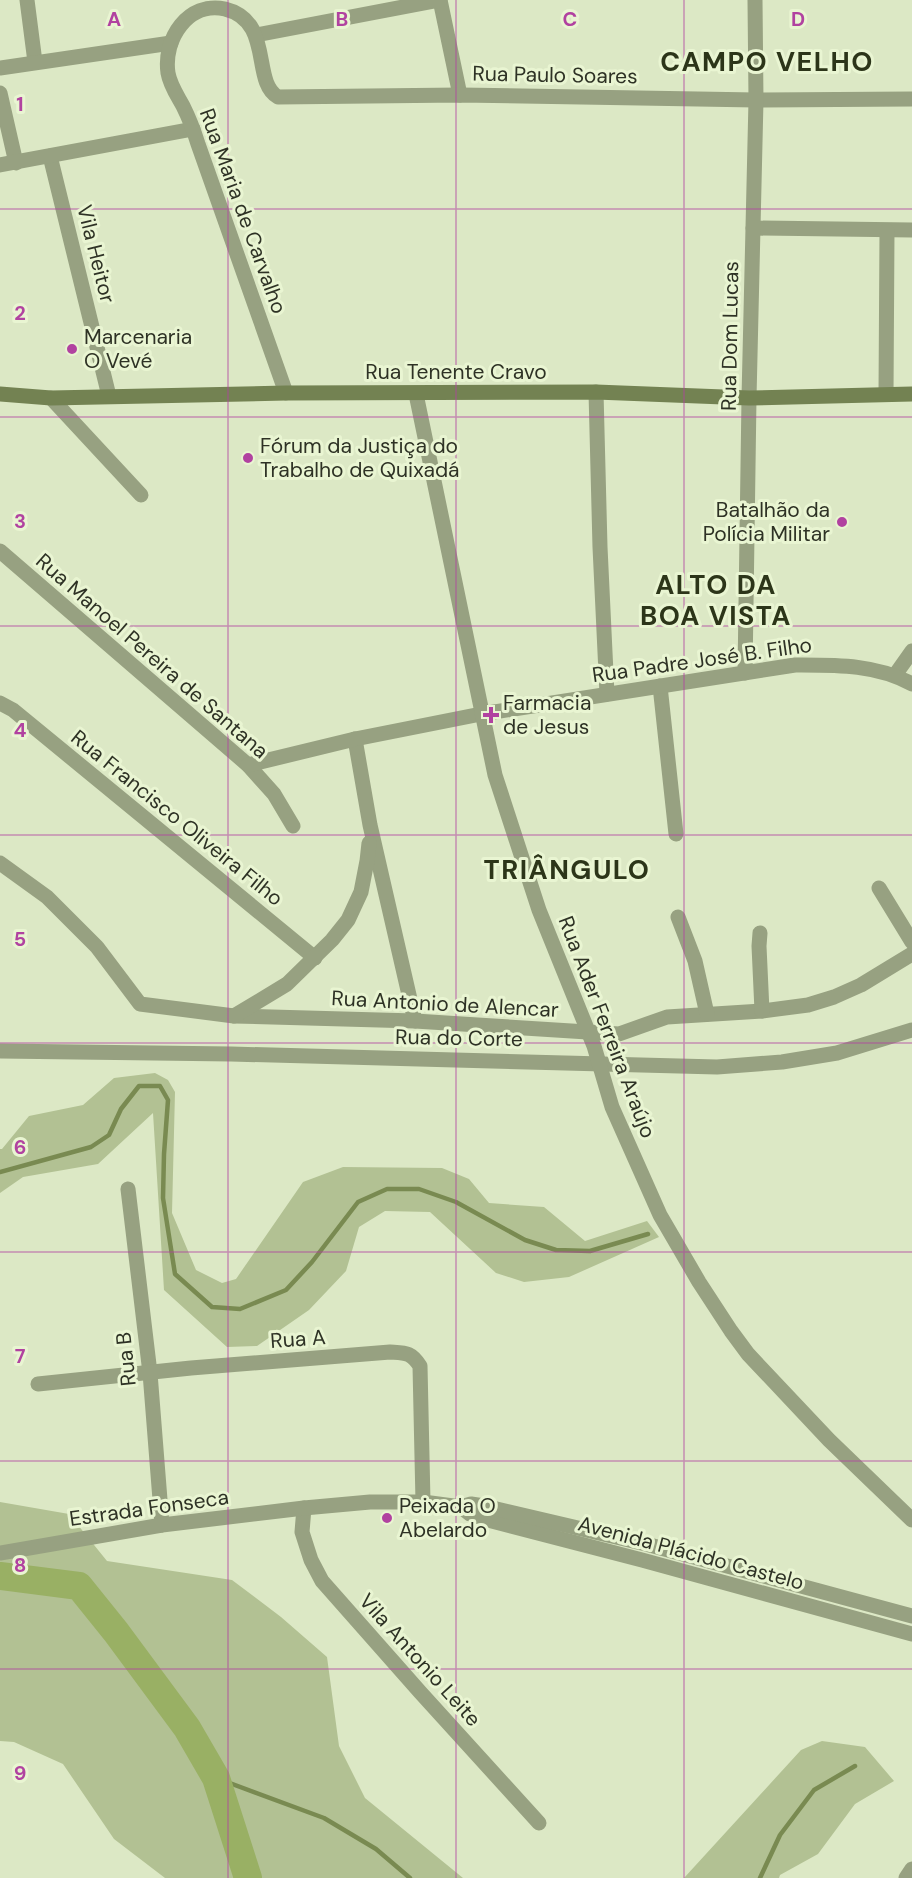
<svg xmlns="http://www.w3.org/2000/svg" width="912" height="1878" font-family="'DM Sans',sans-serif">
<style>
.green{fill:#b2c193}
.lines{fill:none;stroke-linecap:round;stroke-linejoin:round}
.stream{stroke:#798a51;stroke-width:4.5}
.river{stroke:#99b064;stroke-width:28}
.minor{stroke:#97a181;stroke-width:15}
.tertiary{stroke:#97a181;stroke-width:15}
.secondary{stroke:#738252;stroke-width:15}
.grid{fill:none;stroke:#b142a0;stroke-width:1.5;stroke-opacity:0.55}
.poi-dot{fill:#b142a0;stroke:#e9f5d2;stroke-width:2}
.labels{text-anchor:middle;dominant-baseline:central;stroke-width:6;stroke-linejoin:round;paint-order:stroke}
.street-label{font-size:21px;fill:#2e3225;stroke:#e9f5d2}
.poi-label{font-size:21px;fill:#2e3225;stroke:#e9f5d2;text-anchor:start}
.district-label{font-size:27px;font-weight:bold;letter-spacing:1.5px;fill:#2c3519;stroke:#e9f5d2}
.grid-label{font-size:20px;text-anchor:middle;font-weight:bold;fill:#b142a0;stroke:#e9f5d2;stroke-width:6;stroke-linejoin:round;paint-order:stroke}
</style>
<rect width="100%" height="100%" fill="#dce8c5"/>
<g class="green">
<polygon points="155,1073 168,1080 175,1092 172,1213 196,1270 222,1283 236,1279 303,1182 343,1167 442,1168 469,1179 489,1203 544,1207 585,1241 647,1221 659,1237 569,1277 524,1282 496,1273 430,1212 385,1211 359,1227 346,1271 309,1310 257,1346 227,1347 164,1290 153,1113 98,1164 23,1177 0,1193 0,1149 2,1149 29,1116 83,1105 114,1078"/>
<polygon points="0,1502 69,1514 107,1561 232,1580 281,1617 327,1657 339,1746 365,1798 463,1878 165,1878 114,1839 63,1764 14,1742 0,1741"/>
<polygon points="822,1741 865,1747 894,1781 855,1804 818,1854 780,1875 779,1878 684,1878 801,1750"/>
</g>
<g class="lines">
<g class="stream">
<polyline points="0,1172 91,1147 109,1135 121,1109 139,1086 160,1086 168,1100 164,1154 163,1198 175,1274 212,1307 240,1309 286,1290 312,1262 358,1202 387,1189 419,1189 456,1202 525,1240 556,1250 590,1251 648,1234"/>
<polyline points="216,1778 324,1818 376,1849 410,1878"/>
<polyline points="760,1878 780,1835 814,1790 855,1766"/>
</g>
<polyline class="river" points="0,1576 79,1586 116,1632 187,1728 216,1778 248,1878"/>
<g class="minor">
<polyline points="27,0 35,62"/>
<polyline points="440,0 460,95"/>
<polyline points="256,35 440,0"/>
<polyline points="0,68 171,43"/>
<polyline points="0,93 16,163"/>
<polyline points="50,156 109,396"/>
<polyline points="0,165 193,129"/>
<polyline points="753,228 912,230"/>
<polyline points="596,392 600,547 607,694"/>
<path d="M286,393C257,310 228,227 198,144C194,131 189,118 183,106C177,95 170,85 168,73C163,39 188,1 225,9C274,21 251,82 278,97L460,95L756,100L912,99"/>
<polyline points="886,394 887,231"/>
<polyline points="51,398 141,495"/>
<polyline points="0,551 248,765 274,794 293,826"/>
<polyline points="745,673 749,398"/>
<polyline points="895,675 912,651"/>
<polyline points="660,686 676,834"/>
<polyline points="0,703 13,710 315,958"/>
<polyline points="355,739 370,825 415,1021"/>
<path d="M248,765L355,739L481,714L795,665C835,665 876,664 912,684"/>
<polyline points="0,863 47,897 97,947 140,1004 234,1016 415,1021 619,1034 667,1017 762,1011 808,1005 834,997 861,985 912,954"/>
<polyline points="879,888 912,942"/>
<polyline points="678,917 695,961 707,1014"/>
<polyline points="760,933 759,946 762,1011"/>
<polyline points="234,1016 287,984 332,940 348,920 361,892 367,861 369,843"/>
<polyline points="0,1051 231,1054 717,1067 782,1062 837,1053 912,1030"/>
<polyline points="128,1189 150,1373 162,1525"/>
<path d="M38,1384L191,1368L390,1352C406,1353 411,1352 420,1366L423,1502"/>
<polyline points="304,1508 302,1532 311,1560 322,1581 420,1692 539,1823"/>
<polyline points="0,1553 162,1525 304,1508 370,1502 423,1502 461,1507"/>
<polyline points="906,1878 912,1869"/>
</g>
<g class="tertiary">
<polyline points="416,394 495,775 539,910 594,1046 612,1107 660,1215 699,1282 731,1331 748,1354 829,1440 912,1520"/>
<polyline points="749,398 756,100 755,0"/>
<polyline points="461,1507 470,1514 488,1520 642,1560 912,1634"/>
<polyline points="461,1507 471,1504 484,1506 646,1544 912,1616"/>
</g>
<polyline class="secondary" points="0,394 51,398 286,393 596,392 749,398 912,394"/>
</g>
<path class="grid" d="M228,0V1878M456,0V1878M684,0V1878M0,209H912M0,417H912M0,626H912M0,835H912M0,1043H912M0,1252H912M0,1461H912M0,1669H912"/>
<g class="poi-dot">
<circle cx="72" cy="349" r="6"/>
<circle cx="248" cy="458" r="6"/>
<circle cx="842" cy="522" r="6"/>
<path d="M488 706h6v6h6v6h-6v6h-6v-6h-6v-6h6z"/>
<circle cx="387" cy="1518" r="6"/>
</g>
<g class="labels">
<g class="street-label">
<text transform="translate(555 75) rotate(1)">Rua Paulo Soares</text>
<text transform="translate(243 211) rotate(70)">Rua Maria de Carvalho</text>
<text transform="translate(96 254) rotate(76)">Vila Heitor</text>
<text transform="translate(730 336) rotate(-89)">Rua Dom Lucas</text>
<text x="456" y="372">Rua Tenente Cravo</text>
<text transform="translate(152 656) rotate(41)">Rua Manoel Pereira de Santana</text>
<text transform="translate(702 660) rotate(-8)">Rua Padre José B. Filho</text>
<text transform="translate(177 818) rotate(39)">Rua Francisco Oliveira Filho</text>
<text transform="translate(445 1004) rotate(3)">Rua Antonio de Alencar</text>
<text transform="translate(607 1027) rotate(69)">Rua Ader Ferreira Araújo</text>
<text transform="translate(459 1038) rotate(1)">Rua do Corte</text>
<text transform="translate(298 1339) rotate(-4)">Rua A</text>
<text transform="translate(126 1359) rotate(-96)">Rua B</text>
<text transform="translate(149 1508) rotate(-8)">Estrada Fonseca</text>
<text transform="translate(691 1553) rotate(15)">Avenida Plácido Castelo</text>
<text transform="translate(420 1660) rotate(48)">Vila Antonio Leite</text>
</g>
<g class="poi-label">
<text x="84" y="337">Marcenaria<tspan x="84" dy="24">O Vevé</tspan></text>
<text x="260" y="446">Fórum da Justiça do<tspan x="260" dy="24">Trabalho de Quixadá</tspan></text>
<text x="830" y="510" text-anchor="end">Batalhão da<tspan x="830" dy="24">Polícia Militar</tspan></text>
<text x="503" y="703">Farmacia<tspan x="503" dy="24">de Jesus</tspan></text>
<text x="399" y="1506">Peixada O<tspan x="399" dy="24">Abelardo</tspan></text>
</g>
<g class="district-label">
<text x="767" y="61">CAMPO VELHO</text>
<text x="716" y="584">ALTO DA<tspan x="716" dy="31">BOA VISTA</tspan></text>
<text x="567" y="869">TRIÂNGULO</text>
</g>
</g>
<g class="grid-label">
<text x="114" y="26">A</text>
<text x="342" y="26">B</text>
<text x="570" y="26">C</text>
<text x="798" y="26">D</text>
<text x="20" y="111">1</text>
<text x="20" y="320">2</text>
<text x="20" y="528">3</text>
<text x="20" y="737">4</text>
<text x="20" y="946">5</text>
<text x="20" y="1154">6</text>
<text x="20" y="1363">7</text>
<text x="20" y="1572">8</text>
<text x="20" y="1780">9</text>
</g>
</svg>
